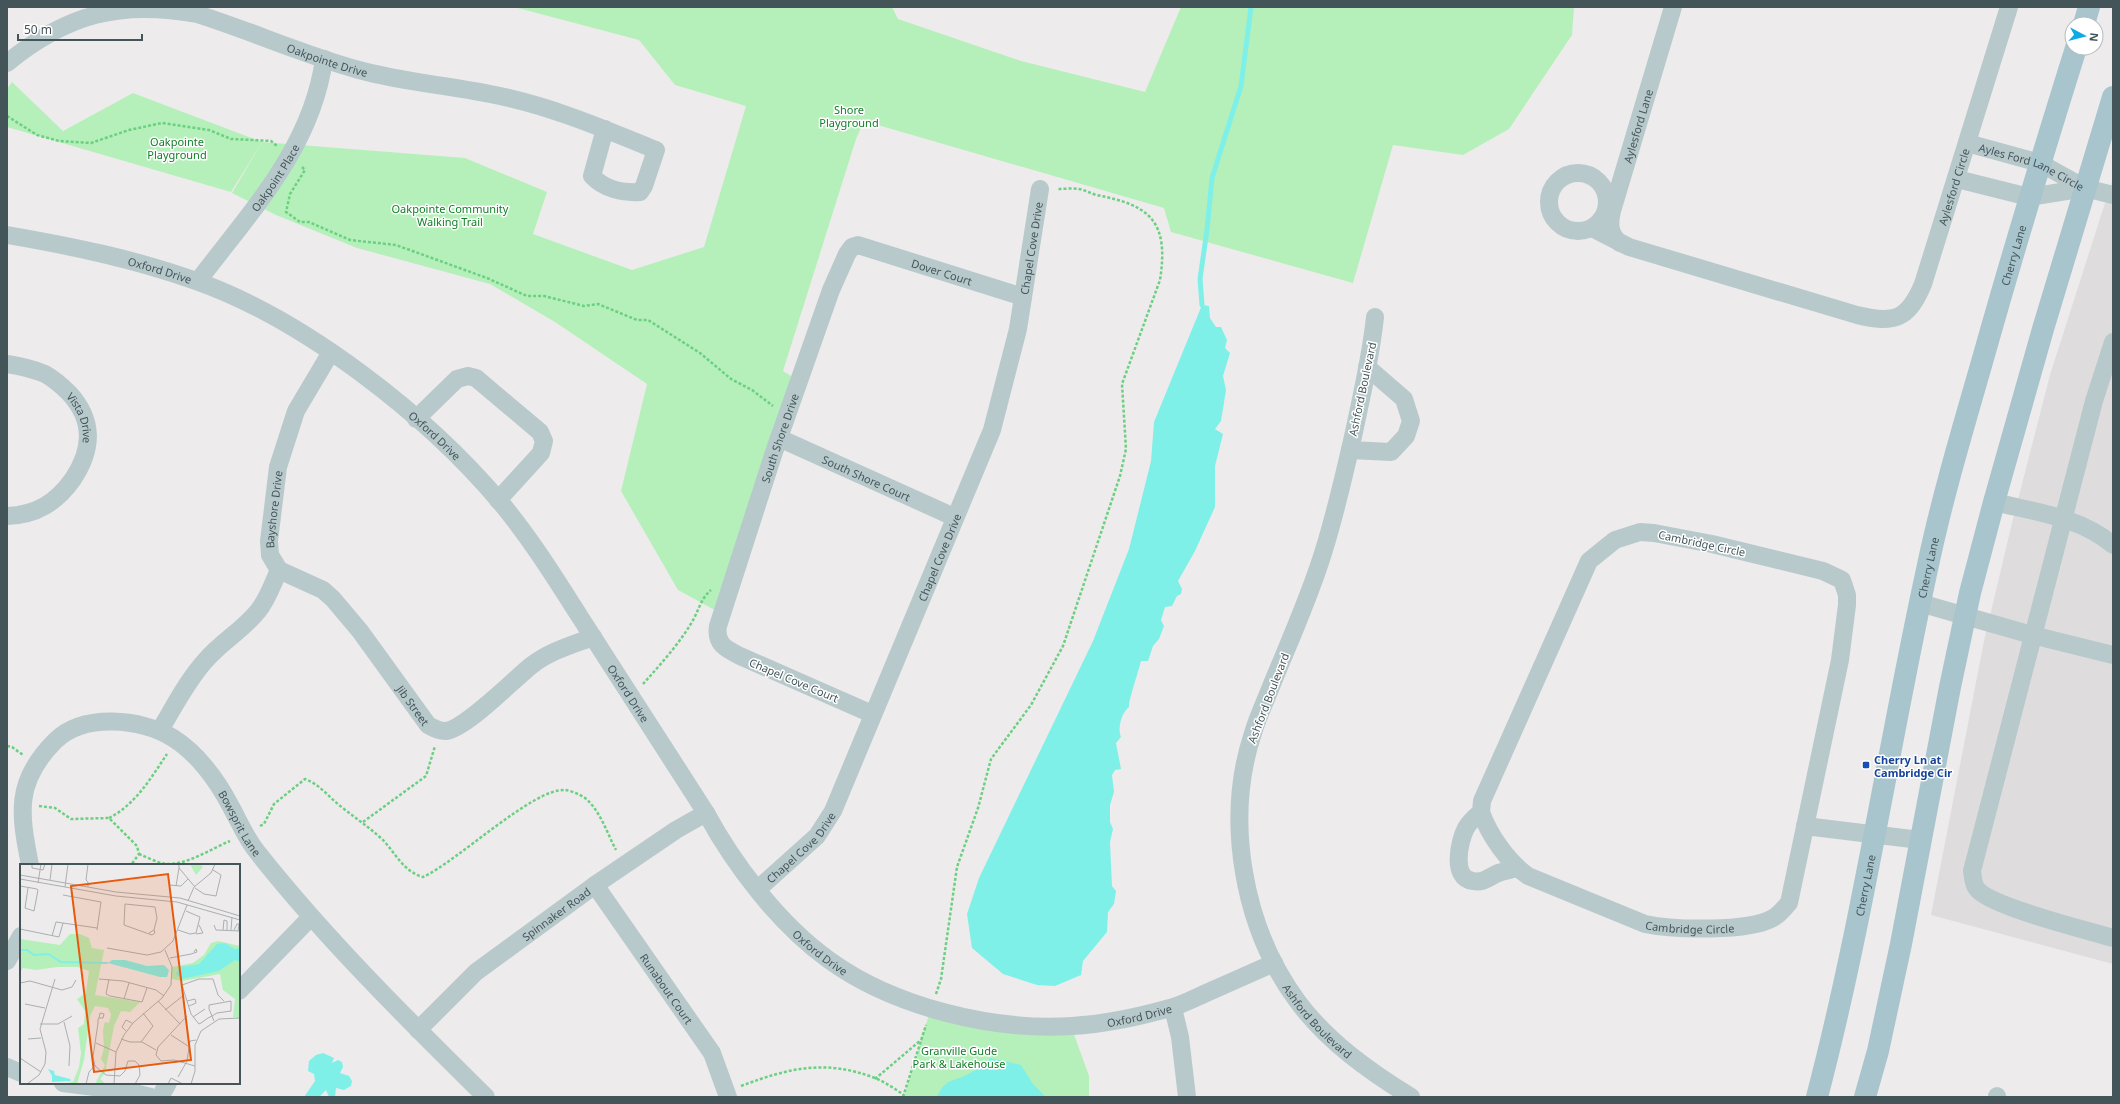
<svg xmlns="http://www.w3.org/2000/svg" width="2120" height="1104" font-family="'Noto Sans',sans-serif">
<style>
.education{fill:#dfdcde}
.green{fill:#b5f0ba}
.water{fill:#7ff0e7}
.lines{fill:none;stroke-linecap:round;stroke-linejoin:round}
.stream{stroke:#7ff0e7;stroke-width:5}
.path{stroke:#6bd081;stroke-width:2.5;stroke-dasharray:3 2;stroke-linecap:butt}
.minor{stroke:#b8c9cc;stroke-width:18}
.major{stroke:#a8c5cd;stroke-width:22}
.transit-dot{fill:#1a4fb4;stroke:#fff;stroke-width:1.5}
.labels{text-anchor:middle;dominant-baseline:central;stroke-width:3;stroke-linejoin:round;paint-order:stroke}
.street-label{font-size:11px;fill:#435559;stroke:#fff}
.park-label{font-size:11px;fill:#117d28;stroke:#fff}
.transit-label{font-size:11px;font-weight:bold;fill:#164399;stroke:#fff;text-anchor:start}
.inset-river{fill:none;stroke:#7ff0e7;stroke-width:2}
.inset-road{fill:none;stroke:#aaafb1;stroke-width:1}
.view{fill:#e8590c;fill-opacity:0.15;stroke:#e8590c;stroke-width:2}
.inset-edge{fill:none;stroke:#435559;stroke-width:2}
</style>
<rect width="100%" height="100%" fill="#eeebec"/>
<polygon class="education" points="2113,178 2113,964 1931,915 1984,641 2012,523 2050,375"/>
<g class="green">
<polygon points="514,7 892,7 898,19 1021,61 1145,92 1181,7 1574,7 1572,35 1509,129 1463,155 1393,145 1353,283 1171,232 1164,208 864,121 856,139 783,371 799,381 722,614 678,590 621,491 647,384 555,322 490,284 357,248 276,215 232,193 262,142 465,158 547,192 533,234 632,270 704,247 746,106 675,85 639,40"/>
<polygon points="12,82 63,131 133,93 262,142 231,192 7,127 7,89"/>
<polygon points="931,1008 1071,1026 1089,1076 1089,1097 904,1097"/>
</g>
<g class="water">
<path d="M1202,305L1209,306L1210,318L1216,327H1221L1227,340L1225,348L1230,353L1223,376L1226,390L1221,421L1215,429L1223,434L1215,466V507L1195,551L1178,581L1182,589L1181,594L1177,596L1172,606L1165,607L1161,620L1164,626L1159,639L1153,646L1148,661H1141C1139,670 1128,702 1129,707C1122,712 1117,728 1121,737L1116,743L1121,769L1115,770L1112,775L1114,792L1110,805V822L1113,829L1110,842L1112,886L1116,891L1114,904L1108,912L1107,932L1083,961L1081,975L1055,986L1037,985L1003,974L972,948L967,914L979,878L1093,641L1129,549L1151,461L1154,422Z"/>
<polygon points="323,1053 334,1058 332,1063 338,1060 342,1062 343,1067 340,1073 349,1076 352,1081 351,1086 344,1090 336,1088 335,1097 329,1097 326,1090 319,1097 304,1097 315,1081 314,1074 308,1071 309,1061 316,1055"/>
<path d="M990,1058L1021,1065L1033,1084L1046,1097H937C947,1075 955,1083 972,1072C978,1069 984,1063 990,1058Z"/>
</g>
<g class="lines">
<polyline class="stream" points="1202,305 1200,279 1207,230 1212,178 1241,86 1251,7"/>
<g class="path">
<polyline points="7,116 37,135 59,141 91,143 129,130 162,123 209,130 231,139 271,141 277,146"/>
<polyline points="302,167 305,170 290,194 286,212 300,222 309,222 350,240 396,245 487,278 527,296 544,296 584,306 598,304 637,320 648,320 700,353 731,379 752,390 773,406"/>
<path d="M643,684C660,665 679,644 692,622C699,610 701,598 711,590"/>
<polyline points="7,746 12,747 23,755"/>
<polyline points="39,806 55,808 71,819 109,818 137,846 139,854 131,865"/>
<path d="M109,818C135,805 151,778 167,754"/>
<polyline points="363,822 426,776 435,746"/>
<path d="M260,826L264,824L274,804L305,779C319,784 328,796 339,805C354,817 369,827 383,840C396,854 404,872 423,877C458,861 533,788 565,790C572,791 579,794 585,798C600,810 607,833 616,850"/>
<path d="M139,854C147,857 157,863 166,864C187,865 211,849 230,841"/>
<path d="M936,994L941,979L957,867L978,808L991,759L1031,705L1063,646L1120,476L1126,449L1122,384L1160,280C1169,222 1151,205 1096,195C1090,193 1085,190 1079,189C1072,188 1064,189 1057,189"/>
<polyline points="875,1079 921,1040"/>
<path d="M741,1086C789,1068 825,1059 875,1078C885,1082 895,1089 904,1095"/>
<polyline points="903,1097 926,1025"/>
</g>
<g class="minor">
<path id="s1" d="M7,63C67,14 120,0 197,14C251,31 304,55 359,70C402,82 447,85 490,94C548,105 602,128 656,150L644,186L640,192C623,193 604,189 592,176L605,129"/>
<path id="s2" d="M1967,143L2040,163L2085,188L2113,195"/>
<circle cx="1578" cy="202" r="29"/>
<polyline points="1957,179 2029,197 2085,188"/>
<path id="s3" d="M1592,228L1629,247L1857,315C1894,324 1908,320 1923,284L2009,7"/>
<path id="s4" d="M7,235C71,246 135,259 196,281C304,319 428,416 501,503C531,539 555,578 580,617C622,682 664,748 706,813C735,866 779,924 829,960C894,1007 992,1031 1072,1026C1106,1024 1138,1017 1170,1008C1182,1005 1193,999 1204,994C1227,984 1251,973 1274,963"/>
<path id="s5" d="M1620,243C1609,234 1609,224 1612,211L1673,7"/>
<path id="s6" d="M198,281C250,212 312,148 324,59"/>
<path id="s7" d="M1375,317C1371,356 1362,394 1354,432C1345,472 1336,511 1324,550C1310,596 1290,640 1272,684C1266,700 1258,716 1253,733C1224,820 1243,928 1298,1002C1328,1042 1369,1071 1411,1097"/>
<path d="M2113,342L2094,401L1972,871C1973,877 1973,884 1977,889C1991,907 2087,930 2113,938"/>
<path id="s8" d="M7,364C20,366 33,369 45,374C54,379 62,386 69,393C94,420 93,449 73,479C56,503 36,515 7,516"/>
<polyline points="416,419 457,379 468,376 476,378 540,432 544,441 541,453 498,500"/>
<path id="s9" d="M779,438L954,517"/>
<polyline points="1350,450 1391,452 1406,436 1411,421 1404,399 1367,367"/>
<path d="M1994,502C2035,512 2080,517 2113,545"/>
<path id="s10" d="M279,570L323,590L333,599L360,631L428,725C433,728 439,731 445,731C465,730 515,678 532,665C550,651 572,645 593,637"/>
<polyline points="1920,603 2032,635 2113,655"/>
<path id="s11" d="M872,714L740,656C726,649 715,644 718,626L774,452L831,290L847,254L852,247L858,245L1023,297"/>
<path id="s12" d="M160,730C174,707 187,681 205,661C221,642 243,630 258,611C268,599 273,583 279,570L270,555L269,541L278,467L296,411L331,352"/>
<path id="s13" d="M1481,812C1489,835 1508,862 1528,876L1645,924C1673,930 1749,932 1773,918C1780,914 1784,908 1789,903L1840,660L1847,605V595L1842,580L1823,571L1712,544L1654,533L1640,532L1615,540L1589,561L1482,801L1481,812C1475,817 1470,821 1466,828C1459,841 1451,879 1473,881C1483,883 1488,878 1496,874C1503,871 1511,870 1517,868"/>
<polyline points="1805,826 1920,840"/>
<path id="s14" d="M30,865C20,814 14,782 55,741C83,713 141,718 173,738C197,753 217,780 230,805C239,821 246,839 258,853C327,940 407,1019 486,1097"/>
<path id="s15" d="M595,885L712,1053L728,1097"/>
<path id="s16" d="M758,889L817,836L833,811L992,430L1018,329L1040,189"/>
<polyline points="7,961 21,936"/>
<polyline points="239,991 311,917"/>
<polyline points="1173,1008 1180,1037 1187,1097"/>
<path id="s17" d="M418,1030L476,972L595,885L676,830L706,813"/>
<polyline points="7,1067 21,1073"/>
<polyline points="63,1083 126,1091 151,1097"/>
<polyline points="160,1097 168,1083"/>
<polyline points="1997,1097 1997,1096"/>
</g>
<g class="major">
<polyline points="2084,24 2089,7"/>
<path id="s18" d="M1817,1097C1863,922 1889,742 1928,565C1943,494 1964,425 1984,355C2013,252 2044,150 2076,48"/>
<polyline points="1865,1097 1878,1051 1901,944 1950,687 1970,593 1994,502 2043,329 2113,97"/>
</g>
</g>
<rect class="transit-dot" x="1862" y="761" width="8" height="8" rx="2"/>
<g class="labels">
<g class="street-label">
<text stroke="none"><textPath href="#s1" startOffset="342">Oakpointe Drive</textPath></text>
<text stroke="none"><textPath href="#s5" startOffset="124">Aylesford Lane</textPath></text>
<text stroke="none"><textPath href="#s2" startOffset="69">Ayles Ford Lane Circle</textPath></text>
<text stroke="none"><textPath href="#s6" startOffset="129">Oakpoint Place</textPath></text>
<text stroke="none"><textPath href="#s3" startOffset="465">Aylesford Circle</textPath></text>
<text stroke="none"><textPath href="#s16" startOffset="708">Chapel Cove Drive</textPath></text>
<text stroke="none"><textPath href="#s18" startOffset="865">Cherry Lane</textPath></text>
<text stroke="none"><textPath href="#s4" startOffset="157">Oxford Drive</textPath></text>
<text stroke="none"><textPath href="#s11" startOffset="682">Dover Court</textPath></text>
<text transform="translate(1362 389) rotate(-78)">Ashford Boulevard</text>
<text stroke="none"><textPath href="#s8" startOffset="98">Vista Drive</textPath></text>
<text stroke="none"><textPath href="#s4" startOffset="481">Oxford Drive</textPath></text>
<text stroke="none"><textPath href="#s11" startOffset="383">South Shore Drive</textPath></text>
<text stroke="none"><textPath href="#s9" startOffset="96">South Shore Court</textPath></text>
<text stroke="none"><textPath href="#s12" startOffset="265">Bayshore Drive</textPath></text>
<text transform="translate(1702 543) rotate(12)">Cambridge Circle</text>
<text stroke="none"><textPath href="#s16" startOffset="384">Chapel Cove Drive</textPath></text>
<text stroke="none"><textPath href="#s18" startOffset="541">Cherry Lane</textPath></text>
<text transform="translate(794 680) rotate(23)">Chapel Cove Court</text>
<text stroke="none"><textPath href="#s4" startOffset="805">Oxford Drive</textPath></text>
<text transform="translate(1268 698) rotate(-69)">Ashford Boulevard</text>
<text stroke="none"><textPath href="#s10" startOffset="195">Jib Street</textPath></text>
<text stroke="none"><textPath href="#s14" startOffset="369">Bowsprit Lane</textPath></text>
<text stroke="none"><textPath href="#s16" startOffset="60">Chapel Cove Drive</textPath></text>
<text stroke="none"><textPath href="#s18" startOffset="217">Cherry Lane</textPath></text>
<text stroke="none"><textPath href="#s17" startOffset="181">Spinnaker Road</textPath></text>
<text stroke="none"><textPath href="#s13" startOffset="252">Cambridge Circle</textPath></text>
<text stroke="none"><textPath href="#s4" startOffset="1129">Oxford Drive</textPath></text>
<text stroke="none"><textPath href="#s15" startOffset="126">Runabout Court</textPath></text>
<text stroke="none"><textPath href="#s4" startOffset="1465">Oxford Drive</textPath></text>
<text stroke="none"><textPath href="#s7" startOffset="745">Ashford Boulevard</textPath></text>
</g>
<g class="park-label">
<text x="849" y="109">Shore<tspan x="849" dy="13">Playground</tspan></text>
<text x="177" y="141">Oakpointe<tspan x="177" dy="13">Playground</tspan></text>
<text x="450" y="208">Oakpointe Community<tspan x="450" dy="13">Walking Trail</tspan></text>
<text x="959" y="1050">Granville Gude<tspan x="959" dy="13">Park &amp; Lakehouse</tspan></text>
</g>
<g class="transit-label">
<text x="1874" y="759">Cherry Ln at<tspan x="1874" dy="13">Cambridge Cir</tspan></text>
</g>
</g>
<g transform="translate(20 864)">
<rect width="220" height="220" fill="#eeebec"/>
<path d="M180,0L183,3L176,11L170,0ZM50,70H60L69,74L72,84L84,86L75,131L120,138L110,148L101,147L94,162L85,209L80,215L86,220H75L85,201L81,195L84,184L83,166L85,158L89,159L91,150L88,144L75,142L70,152L64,196L57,220H39L53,218L59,203L61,189L58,164L64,160L65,147L57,135L66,129L69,107L57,103H37L16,106L3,104L0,108V75L40,81ZM198,77L220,82L219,154L213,153L215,135L203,126L200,110L162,117L152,115V103L173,99L184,91L191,79Z" fill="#b5f0ba"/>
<path d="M205,79L215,85L220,84V98L215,96L199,107L162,115L156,110L160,103L179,100L197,80ZM92,96H105L127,102L144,101L149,106L147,113H140L88,99ZM28,205L34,207L35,211L50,215L51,217L32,218V212Z" fill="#7ff0e7"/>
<path class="inset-river" d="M0,86H7L14,91L28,90L41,98L88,99"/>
<path class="inset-road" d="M12,0V4L23,6L25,0M159,0V4L175,23M0,11L96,28L160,34L220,52M0,15L96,32L157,38L220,56M30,16L32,0M18,19L21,0M149,21L161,22L168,15M0,22L17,25L18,26L14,47L5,44L8,24M156,22L159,4M45,23L48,0M68,23V18L66,16L68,0M175,24L184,30L196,32L201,11L193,6M43,31L81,38L77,66M168,37L174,23L191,9L195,0M194,61L196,66L220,67M0,65L39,73L43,59M158,66L170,70L176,69L180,53L166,47M203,66L204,56L207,57V66M211,66L212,53M214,66L217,60H219L218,67M129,69L134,66L137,54L135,43L105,40L104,61L132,71L135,69L134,66M176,70L183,69L179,61M32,72L36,58L77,64M87,84L127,91L141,88L153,77L167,41M150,94L171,90L177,88L176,85L174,88M79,115L103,117L136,126L144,132M89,115L86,130L90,132L122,138L127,124M0,119L10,117L42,126L52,123L56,116M104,135L109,119M138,137L160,160M167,137L175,135L176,139L169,142M5,140L25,144M145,146L164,131M167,152L138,183L136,191L141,197L154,196L175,202M173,153L185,145M79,154H83L84,150L80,149L79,154L78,155V159L73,193L75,202L86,211L100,212L105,207L108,197H115L119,201L120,211L115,220M194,157L192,152L189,145V141L211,137V147L197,149L192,152L188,154L181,159L179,160L171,150L162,121L179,115H193L198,131L204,137M44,158L50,182L49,202M20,160H38L52,152M106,167L102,163L106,156L112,159M151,171L168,182M8,175L21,174M101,175L110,178H122L136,186M121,178L133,162L123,149M76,179L96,188M0,194L21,208M158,213L167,197L170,177L176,176M7,220L19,211L25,200L26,188L20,165L35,115M66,220L69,208L75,201M94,220L96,188L104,171L113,159L142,134L151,121L152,103L145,86M148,220L151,214L163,220M171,220L175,207V181L181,167L199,155L220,154"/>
<path class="view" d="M148,10L171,196L74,208L51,22Z"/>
<rect width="220" height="220" class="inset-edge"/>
</g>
<rect width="2120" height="1104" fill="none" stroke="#435559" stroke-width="16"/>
<g transform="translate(2084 36) rotate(97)"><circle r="19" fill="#ffffff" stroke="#b4bbbd"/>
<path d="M0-3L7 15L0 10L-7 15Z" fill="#0faae4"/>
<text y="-6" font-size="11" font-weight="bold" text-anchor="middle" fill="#435559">N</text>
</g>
<path d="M18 34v6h124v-6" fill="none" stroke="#435559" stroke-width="2"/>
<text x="24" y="34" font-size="12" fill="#435559" stroke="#ffffff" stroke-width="3" paint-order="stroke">50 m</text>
</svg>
